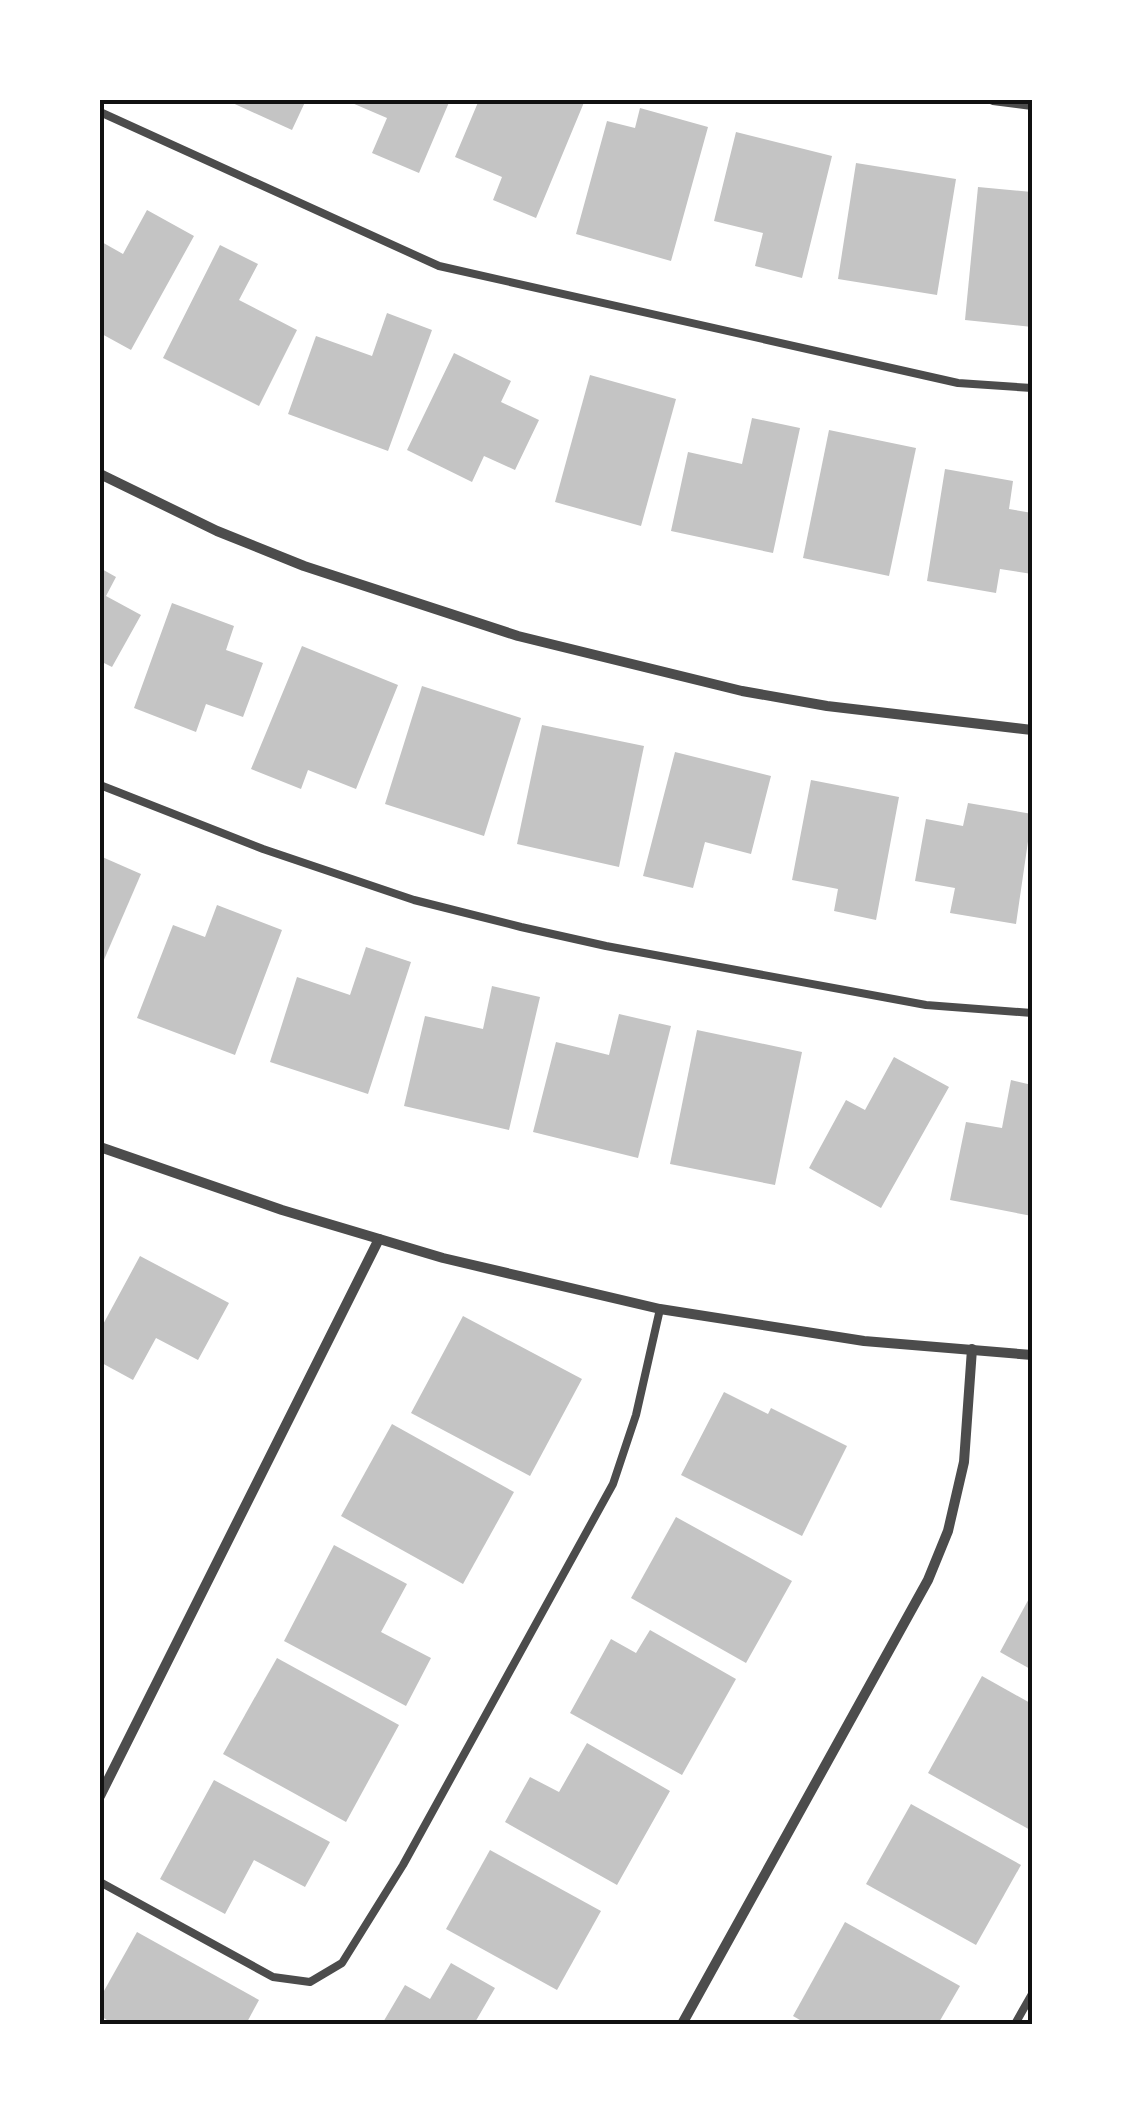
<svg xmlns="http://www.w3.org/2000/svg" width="1132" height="2124" font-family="Rubik,sans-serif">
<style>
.building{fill:#c4c4c4}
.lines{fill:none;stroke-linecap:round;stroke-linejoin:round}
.service{stroke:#4c4c4c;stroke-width:8}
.minor{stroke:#4c4c4c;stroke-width:10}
.neatline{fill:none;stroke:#111;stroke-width:4}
</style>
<rect width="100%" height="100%" fill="#fff"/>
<g class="building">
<polygon points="226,100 306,100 292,130"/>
<polygon points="345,100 450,100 419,173 372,153 387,118"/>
<polygon points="479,100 585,100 536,218 493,200 502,177 455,157"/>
<polygon points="640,108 708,127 671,261 576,234 607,121 635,128"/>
<polygon points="736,132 832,156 802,278 755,266 763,233 714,221"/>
<polygon points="856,163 956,179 937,295 838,279"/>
<polygon points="978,187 1032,192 1032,327 965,320"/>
<polygon points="147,210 194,236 131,350 100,333 100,241 123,254"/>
<polygon points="220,245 258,264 239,300 297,330 259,406 163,358"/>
<polygon points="387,313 432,330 388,451 288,414 316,336 372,356"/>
<polygon points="454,353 511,381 501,402 539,420 515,470 484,456 472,482 407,450"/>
<polygon points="590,375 676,399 641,526 555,502"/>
<polygon points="752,418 800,428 773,553 671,531 688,452 742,464"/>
<polygon points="829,430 916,448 889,576 803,558"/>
<polygon points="945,469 1013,481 1009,509 1032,513 1032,574 1000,569 996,593 927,581"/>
<polygon points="100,568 116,577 106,596 141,615 112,667 100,661"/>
<polygon points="172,603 234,626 226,650 263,663 243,717 206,704 196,732 134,708"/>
<polygon points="302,646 398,685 356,789 308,770 301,789 251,769"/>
<polygon points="422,686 521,718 484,836 385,804"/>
<polygon points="542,725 644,746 619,867 517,844"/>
<polygon points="675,752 771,776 751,854 705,842 693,888 643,876"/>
<polygon points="811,780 899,797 876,920 834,911 838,889 792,880"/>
<polygon points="968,803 1032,814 1016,924 950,913 955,888 915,881 926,819 963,826"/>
<polygon points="100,856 141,874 100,969"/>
<polygon points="217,905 282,930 235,1055 137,1018 173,925 205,937"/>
<polygon points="366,947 411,962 368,1094 270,1062 297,977 350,995"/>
<polygon points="492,986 540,997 509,1130 404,1106 425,1016 483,1029"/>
<polygon points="619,1014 671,1026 638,1158 533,1132 556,1042 609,1055"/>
<polygon points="697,1030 802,1052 775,1185 670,1164"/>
<polygon points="894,1057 949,1087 881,1208 809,1168 846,1100 865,1110"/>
<polygon points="1011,1080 1032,1085 1032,1216 950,1200 966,1122 1002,1128"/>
<polygon points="140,1256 229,1303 198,1360 156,1338 133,1380 100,1362 100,1330"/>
<polygon points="463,1316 582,1379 530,1476 411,1413"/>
<polygon points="724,1392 768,1414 771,1408 847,1446 802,1536 681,1475"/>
<polygon points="392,1424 514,1492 463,1584 341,1516"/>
<polygon points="676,1517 792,1581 746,1663 631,1598"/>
<polygon points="334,1545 407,1584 381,1632 431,1658 406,1706 284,1641"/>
<polygon points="1032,1593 1032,1670 1000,1652"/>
<polygon points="650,1630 736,1679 682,1775 570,1713 611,1639 636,1653"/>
<polygon points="277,1658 399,1725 346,1822 223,1754"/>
<polygon points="982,1676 1032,1704 1032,1831 928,1773"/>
<polygon points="587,1743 670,1791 617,1885 505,1822 530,1777 559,1792"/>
<polygon points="214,1780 330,1842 305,1887 254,1860 225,1914 160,1879"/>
<polygon points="911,1804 1021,1865 976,1945 866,1884"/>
<polygon points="490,1850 601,1911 557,1990 446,1929"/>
<polygon points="845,1922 960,1986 938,2024 807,2024 793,2016"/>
<polygon points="137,1932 259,2000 246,2024 114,2024 100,2016 100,1998"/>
<polygon points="451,1963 495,1988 474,2024 382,2024 405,1985 430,1999"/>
</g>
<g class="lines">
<g class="service">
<polyline points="100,112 439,266 958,383 1032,388"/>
<polyline points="100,785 263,849 414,900 521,927 606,946 926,1005 1032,1013"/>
<polyline points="100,1882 273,1977 310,1982 342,1963 403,1865 613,1484 636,1415 660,1309"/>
<polyline points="1015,2024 1032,1994"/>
</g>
<g class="minor">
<polyline points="993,100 1032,105"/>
<polyline points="100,474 217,531 304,566 518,636 742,691 827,706 1032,730"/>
<polyline points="100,1147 282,1210 443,1258 660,1309 864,1341 1032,1355"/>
<polyline points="100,1796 379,1239"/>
<polyline points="682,2024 928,1580 948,1531 964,1462 972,1349"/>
</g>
</g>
<rect width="1132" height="2124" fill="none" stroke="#ffffff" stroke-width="205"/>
<rect x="102" y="102" width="928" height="1920" class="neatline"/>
</svg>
